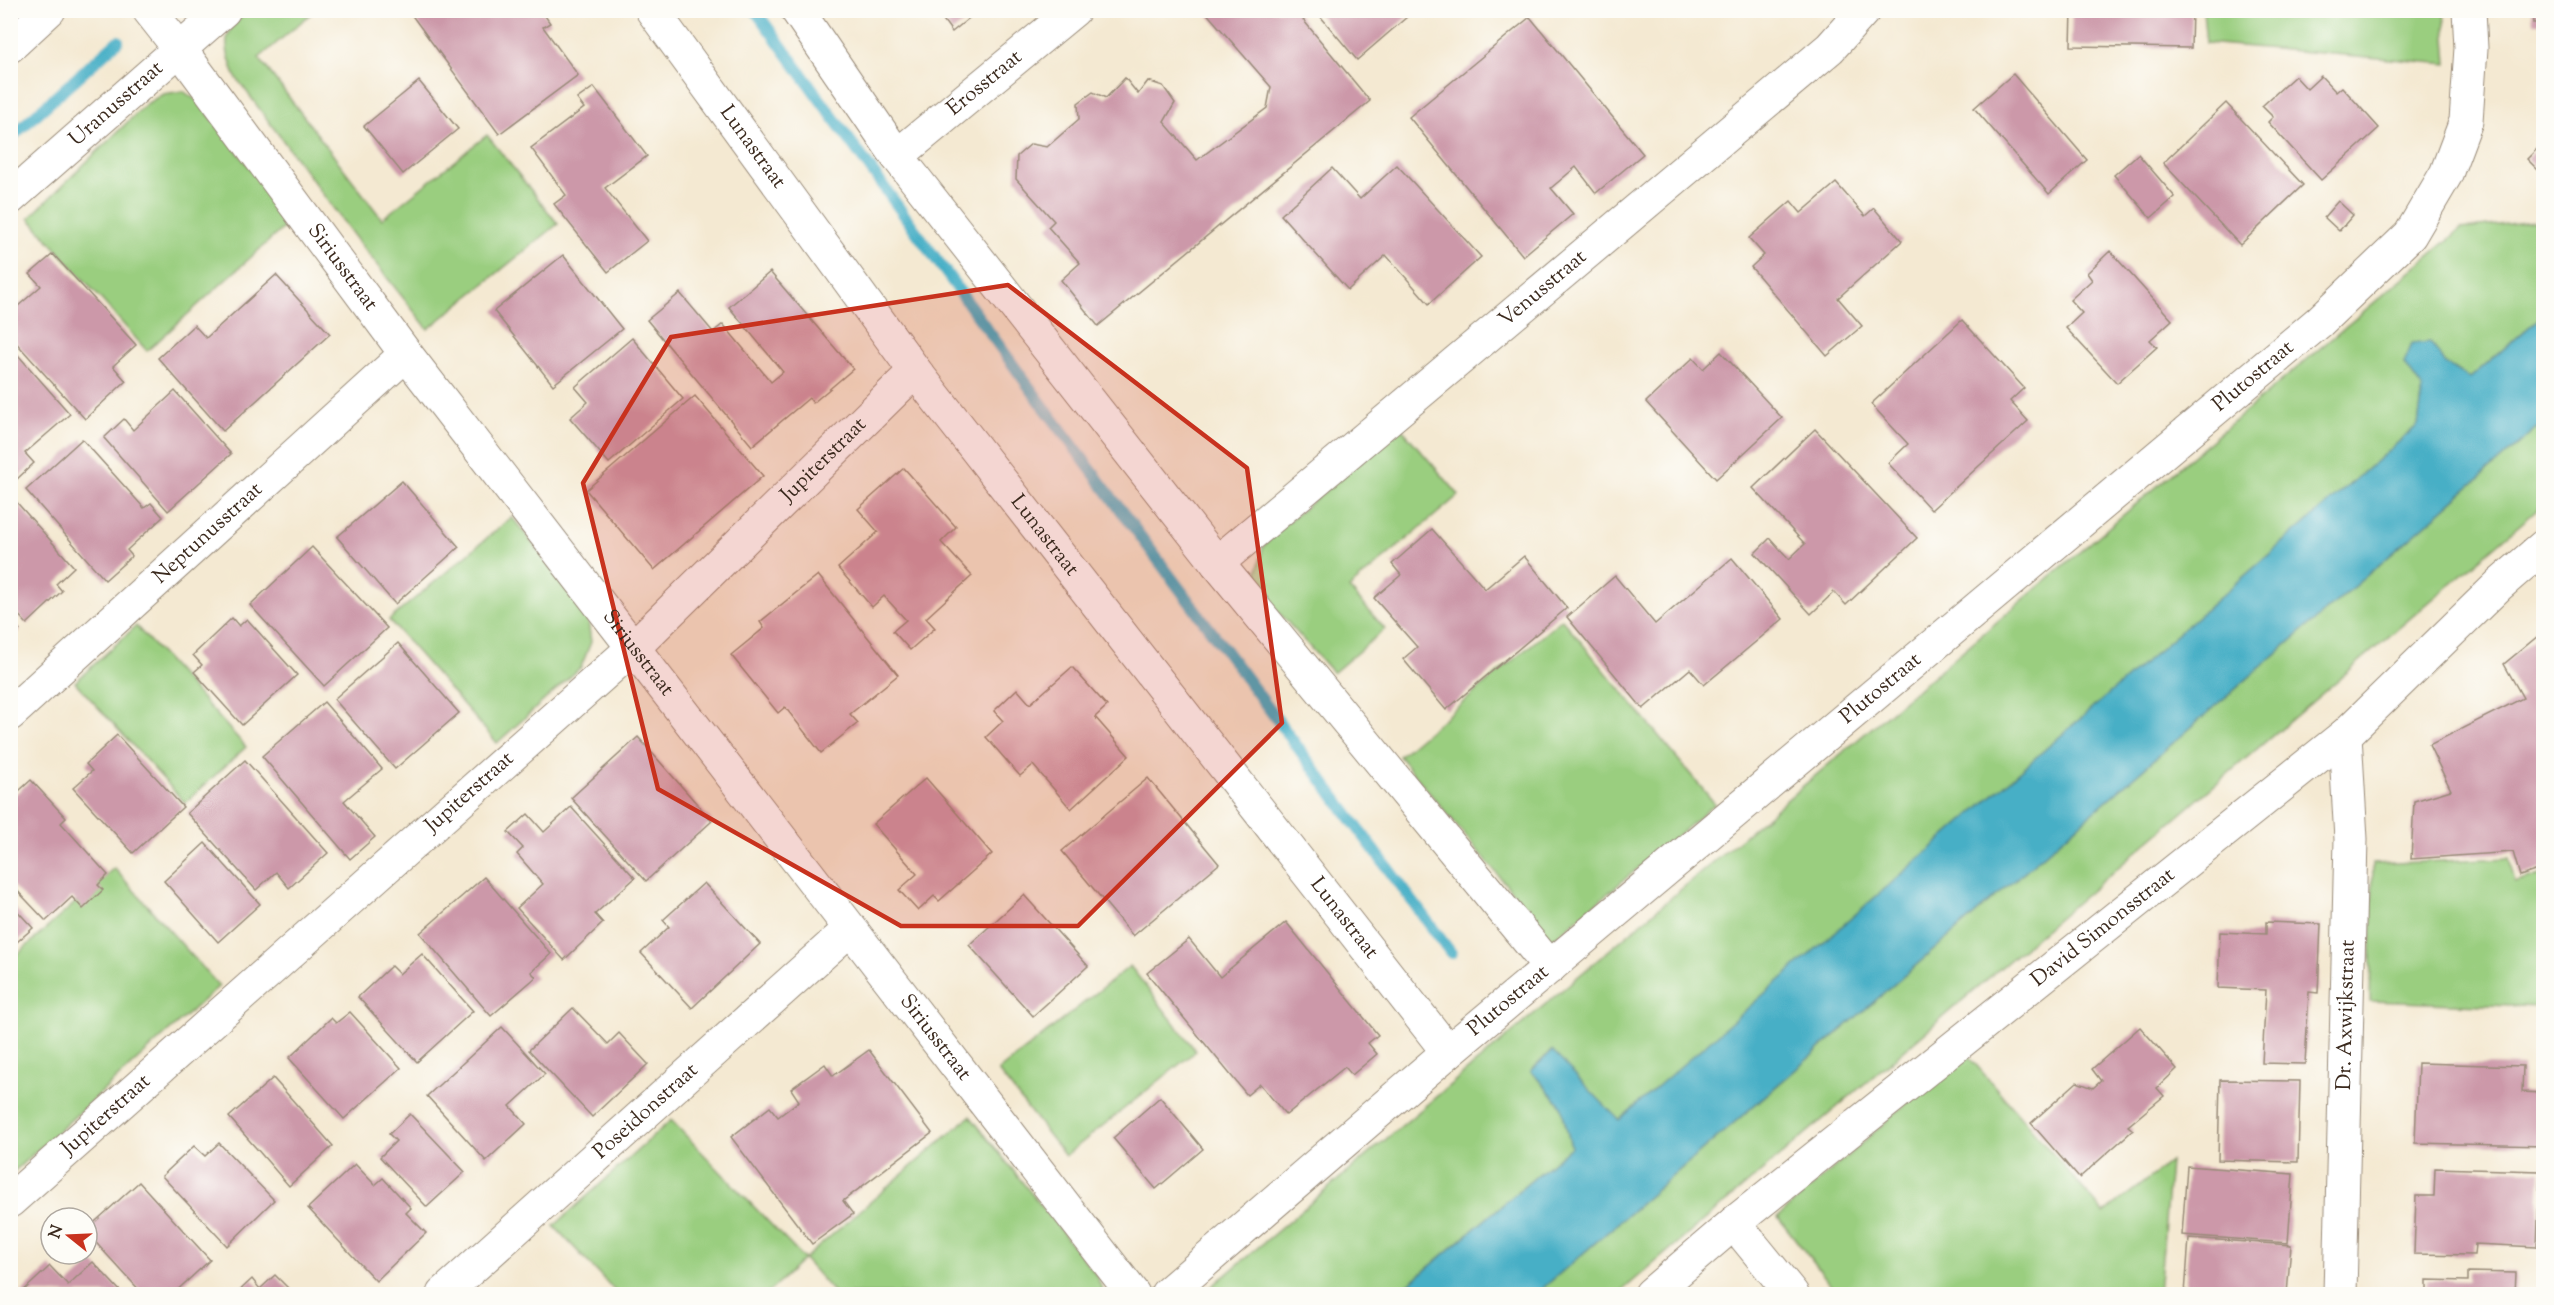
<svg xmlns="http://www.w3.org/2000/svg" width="2554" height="1305" font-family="'Sorts Mill Goudy',serif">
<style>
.green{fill:#9ace7f;stroke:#6a7c4e;stroke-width:1.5}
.water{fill:#47afc6;stroke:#416c72;stroke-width:1.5}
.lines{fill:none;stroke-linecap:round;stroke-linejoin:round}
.stream{stroke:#47afc6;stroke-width:12}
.building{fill:#cc98a9}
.minor-casing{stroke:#988a78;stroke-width:35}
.tertiary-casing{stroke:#988a78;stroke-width:35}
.minor{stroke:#fff;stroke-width:33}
.tertiary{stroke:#fff;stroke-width:33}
.marked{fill:#c8321e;fill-opacity:0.2;stroke:#c8321e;stroke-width:4.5;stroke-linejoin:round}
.labels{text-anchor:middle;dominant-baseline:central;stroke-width:4.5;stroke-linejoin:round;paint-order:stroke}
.street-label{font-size:21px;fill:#3b2a1e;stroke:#fdfcf7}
</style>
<rect width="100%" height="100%" fill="#fdfcf7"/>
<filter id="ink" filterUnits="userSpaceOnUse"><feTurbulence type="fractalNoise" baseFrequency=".0167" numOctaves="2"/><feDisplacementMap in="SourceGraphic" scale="12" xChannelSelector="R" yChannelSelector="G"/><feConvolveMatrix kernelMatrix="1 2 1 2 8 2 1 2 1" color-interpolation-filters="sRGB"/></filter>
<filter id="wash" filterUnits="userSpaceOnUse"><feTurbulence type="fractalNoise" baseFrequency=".008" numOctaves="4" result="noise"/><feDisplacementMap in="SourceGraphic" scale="24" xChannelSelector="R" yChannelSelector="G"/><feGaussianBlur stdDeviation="1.35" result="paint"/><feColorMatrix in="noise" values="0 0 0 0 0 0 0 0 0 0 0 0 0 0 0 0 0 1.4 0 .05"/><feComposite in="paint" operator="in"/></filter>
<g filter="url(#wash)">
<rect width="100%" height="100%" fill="#f4e9d2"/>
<g class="green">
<path d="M248,11H314L259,58L382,219L487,135L558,224L428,329L357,240L235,76C224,44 220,34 248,11Z"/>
<polygon points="2203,11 2444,11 2448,64 2206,43"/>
<polygon points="183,91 199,102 291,221 147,351 29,218 146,104 163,94"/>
<polygon points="2543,220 2543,315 2470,378 2446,364 2430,342 2405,363 2423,389 2418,425 1619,1121 1551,1051 1531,1071 1561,1105 1571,1147 1397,1294 1203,1294 2461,229"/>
<polygon points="2543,423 2543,505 1618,1294 1536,1294"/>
<polygon points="1401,428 1459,495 1349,588 1385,629 1333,673 1266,598 1257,572 1263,547 1283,526"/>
<polygon points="512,517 587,613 591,642 581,667 497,743 389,620"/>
<polygon points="1562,619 1715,804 1552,940 1399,756"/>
<polygon points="136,626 246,747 185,803 75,682"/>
<polygon points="2509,858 2515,883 2543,874 2543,1007 2370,1001 2373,864"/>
<polygon points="114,868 219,986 11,1174 10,961"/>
<polygon points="1130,966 1196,1051 1065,1156 998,1071"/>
<polygon points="1965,1052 2104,1213 2170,1162 2159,1294 1838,1294 1778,1217"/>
<polygon points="970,1116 1096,1275 1104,1294 835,1294 804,1259 767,1294 618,1294 554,1226 671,1120 804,1259"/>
</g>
<polygon class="water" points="2543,315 2543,423 1536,1294 1397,1294 1571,1147 1561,1105 1531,1071 1552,1051 1619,1120 2418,425 2423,389 2404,363 2412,344 2430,342 2446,364 2470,378"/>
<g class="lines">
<g class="stream">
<polyline points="755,10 1027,384 1451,953"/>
<polyline points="10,138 118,41"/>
</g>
</g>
<g id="blocks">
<g class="building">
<polygon points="408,10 541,10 550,23 543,27 578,75 499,134"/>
<polygon points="936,10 979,10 952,32"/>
<polygon points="1204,10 1295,10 1370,101 1098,326 1061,280 1080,263 1048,227 1054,221 1016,179 1017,156 1031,144 1047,147 1079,119 1078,103 1093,92 1106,98 1125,78 1138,94 1148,81 1163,86 1175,103 1164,122 1197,160 1267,108 1271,87"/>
<polygon points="1315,10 1415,10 1357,60"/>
<polygon points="2072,10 2192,10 2191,48 2071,46"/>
<polygon points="2532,10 2544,10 2544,23 2533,23"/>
<polygon points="1530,17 1643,154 1596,193 1576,167 1551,188 1573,214 1523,256 1409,117"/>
<polygon points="2013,74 2087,160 2049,194 1974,108"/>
<polygon points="2295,76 2307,89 2321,76 2336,92 2342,87 2379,128 2321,180 2268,122 2273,117 2262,106"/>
<polygon points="419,81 458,129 403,174 364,126"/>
<polygon points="594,87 647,156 605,188 647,241 608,272 554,204 566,195 531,148 584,108 577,99"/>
<polygon points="2226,103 2303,185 2240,245 2163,163"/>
<polygon points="2544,142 2544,176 2527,159"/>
<polygon points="2138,154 2175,197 2151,218 2114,175"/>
<polygon points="1397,165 1481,257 1429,304 1386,255 1348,290 1281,215 1332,168 1360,199"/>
<polygon points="1836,183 1865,216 1874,208 1902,241 1838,298 1862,326 1827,356 1751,267 1764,255 1749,238 1791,201 1801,213"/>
<polygon points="2338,201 2353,215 2339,231 2324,217"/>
<polygon points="2110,251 2172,320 2150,340 2157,347 2117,383 2066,328 2082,313 2070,300 2092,280 2087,273"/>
<polygon points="53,254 136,345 113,366 126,381 85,419 10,336 10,313 41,286 30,274"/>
<polygon points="563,255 622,329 553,385 494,311"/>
<polygon points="770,272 853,369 813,403 809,398 752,446 647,320 680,293 713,332 723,324 771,382 783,372 729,307"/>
<polygon points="276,275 330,334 223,431 158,358 194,325 206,338"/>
<polygon points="1962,320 2024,388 2010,401 2028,421 1931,510 1888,463 1908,444 1871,404"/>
<polygon points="632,338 683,399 609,463 570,418 588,402 575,387"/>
<polygon points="10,346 70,414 25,453 34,463 16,480 10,475"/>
<polygon points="1721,352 1782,418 1716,479 1646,402 1693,358 1703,369"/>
<polygon points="175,391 231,454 168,511 104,438 124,419 133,430"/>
<polygon points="695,396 763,476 654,570 586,490"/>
<polygon points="1815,429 1917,538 1846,605 1834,592 1811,614 1755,553 1770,538 1789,559 1805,544 1753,488"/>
<polygon points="82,439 144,508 151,503 163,517 127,550 132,556 105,580 26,490"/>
<polygon points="904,468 956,527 941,542 972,576 926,618 935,628 910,650 893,631 906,620 884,596 872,607 838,568 878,532 858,509"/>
<polygon points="402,481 459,547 395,604 337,537"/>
<polygon points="12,497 74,567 56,584 62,591 27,624 10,606"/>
<polygon points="1432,529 1485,589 1524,556 1567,608 1446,710 1403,659 1417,647 1374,598 1401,575 1392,564"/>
<polygon points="312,547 387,628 324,686 250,605"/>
<polygon points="1732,558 1783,619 1704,685 1690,669 1643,709 1567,617 1615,576 1655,624"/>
<polygon points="818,575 898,675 850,714 858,723 821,753 785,707 778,713 731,655 764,628 760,622"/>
<polygon points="232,618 239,626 247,619 297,675 242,725 194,672 202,665 193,655"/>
<polygon points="10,619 20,630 10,639"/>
<polygon points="2544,631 2544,868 2520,876 2513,852 2411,859 2414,801 2451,790 2429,745 2523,698 2504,664"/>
<polygon points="398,643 459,713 395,769 334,699"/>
<polygon points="1072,667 1107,706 1095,717 1129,756 1071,809 1033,765 1020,776 986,737 1003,721 994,711 1017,689 1030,704"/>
<polygon points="324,702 382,769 344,801 375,837 350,859 262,756"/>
<polygon points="117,735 183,807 133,853 73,788 92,771 86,764"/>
<polygon points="638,737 712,821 646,881 571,798"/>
<polygon points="245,760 328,853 289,888 276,872 256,890 187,813"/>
<polygon points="926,778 992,854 939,901 934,896 918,911 899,890 917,874 873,824"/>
<polygon points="1148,778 1219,864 1133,936 1062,851"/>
<polygon points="31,780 66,818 61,823 108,875 98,885 103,890 83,909 72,897 46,921 10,883 10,799"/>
<polygon points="571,807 635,878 595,914 603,923 564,960 517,908 543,884 517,854 523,848 508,832 528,814 544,832"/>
<polygon points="205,843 260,904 218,942 164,881"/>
<polygon points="484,877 551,954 531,972 536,977 491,1016 420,933"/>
<polygon points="704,883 760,944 692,1008 641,953 669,927 663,920"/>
<polygon points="1024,895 1088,966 1033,1016 969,945"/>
<polygon points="10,903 33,928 10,948"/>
<polygon points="1286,922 1378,1035 1368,1043 1377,1054 1352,1075 1345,1067 1286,1115 1260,1084 1247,1095 1147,973 1189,939 1220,977"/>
<polygon points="2266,922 2321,924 2318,993 2309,992 2305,1064 2262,1063 2266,990 2218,988 2220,932 2266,934"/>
<polygon points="422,954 473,1011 417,1062 358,997 391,966 399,974"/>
<polygon points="573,1008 608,1044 619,1033 648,1064 592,1117 529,1050"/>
<polygon points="350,1012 401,1068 344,1119 289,1058 331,1018 336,1023"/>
<polygon points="502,1027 545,1074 510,1106 526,1124 486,1161 427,1096"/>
<polygon points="2140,1027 2177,1069 2157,1088 2164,1096 2128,1126 2133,1130 2079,1178 2031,1123 2077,1082 2093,1088 2101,1081 2092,1069"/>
<polygon points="869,1050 932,1133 843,1201 853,1214 812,1244 731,1137 770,1107 778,1117 799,1101 791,1089 825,1064 833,1076"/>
<polygon points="2418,1063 2523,1066 2522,1092 2544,1093 2544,1146 2415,1143"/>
<polygon points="273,1078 333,1146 289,1186 229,1117"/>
<polygon points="2220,1080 2300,1081 2298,1162 2218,1160"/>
<polygon points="1160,1097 1203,1149 1156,1189 1113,1138"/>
<polygon points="410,1114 465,1172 427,1207 380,1157 396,1141 389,1134"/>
<polygon points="219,1143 274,1200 227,1246 162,1176 194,1146 205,1156"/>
<polygon points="355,1164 375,1185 383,1178 411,1208 406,1213 426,1233 376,1281 308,1208"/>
<polygon points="2187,1166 2293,1174 2288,1243 2182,1235"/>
<polygon points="2435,1168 2540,1171 2537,1247 2475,1244 2474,1255 2414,1254 2416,1196 2434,1196"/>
<polygon points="139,1182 210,1260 173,1294 143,1294 87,1233 87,1229"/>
<polygon points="2189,1238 2291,1245 2287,1294 2185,1294"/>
<polygon points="93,1262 123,1294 21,1293 50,1266 68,1285"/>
<polygon points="2468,1272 2516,1273 2515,1294 2427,1294 2427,1280 2468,1281"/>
<polygon points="275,1275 294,1294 236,1294 252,1279 260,1289"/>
</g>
</g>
</g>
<g filter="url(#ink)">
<use href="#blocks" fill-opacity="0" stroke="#988a78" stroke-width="1.5"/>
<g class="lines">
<g class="minor-casing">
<g id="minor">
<path id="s1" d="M149,10L179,48L406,354L1133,1294"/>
<path id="s2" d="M652,10L915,371L1448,1052"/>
<polyline points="797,10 897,156 1217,563 1550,967"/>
<polyline points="10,46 49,10"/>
<path id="s3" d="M897,156L1074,10"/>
<path id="s4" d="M10,198L224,10"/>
<path id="s5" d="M1217,563L1830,48L1864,10"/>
<path id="s6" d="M10,714L406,354"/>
<path id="s7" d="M10,1201L633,648L915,371"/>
<polyline points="1734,1223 1792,1294"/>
<path id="s8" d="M443,1294L850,929"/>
<path id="s9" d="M1651,1294L1734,1223L2345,735L2499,585L2544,546"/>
<path id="s10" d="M2340,1294L2351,839L2345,735"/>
</g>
</g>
<g class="tertiary-casing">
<g id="tertiary">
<path id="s11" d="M1167,1294L1448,1052L2319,322L2410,235L2446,174L2466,121L2471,48L2469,10"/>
</g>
</g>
<use href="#minor" class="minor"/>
<use href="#tertiary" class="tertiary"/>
</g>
</g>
<path class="marked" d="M1008,285L1247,468L1282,723L1078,926H901L658,789L583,483L671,337Z"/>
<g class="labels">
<g class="street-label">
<text stroke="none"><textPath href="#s3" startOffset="114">Erosstraat</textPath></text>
<text stroke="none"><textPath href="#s4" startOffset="142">Uranusstraat</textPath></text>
<text stroke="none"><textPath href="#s2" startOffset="170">Lunastraat</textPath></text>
<text stroke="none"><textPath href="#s1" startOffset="322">Siriusstraat</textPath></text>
<text stroke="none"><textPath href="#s5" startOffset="426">Venusstraat</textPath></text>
<text stroke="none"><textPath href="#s11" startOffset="1422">Plutostraat</textPath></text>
<text stroke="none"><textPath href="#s7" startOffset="1101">Jupiterstraat</textPath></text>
<text stroke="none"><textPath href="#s6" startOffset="268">Neptunusstraat</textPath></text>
<text stroke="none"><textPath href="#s2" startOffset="656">Lunastraat</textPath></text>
<text stroke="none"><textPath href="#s1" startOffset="808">Siriusstraat</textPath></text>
<text stroke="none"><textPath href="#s11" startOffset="936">Plutostraat</textPath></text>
<text stroke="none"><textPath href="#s7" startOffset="615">Jupiterstraat</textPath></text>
<text stroke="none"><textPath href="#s2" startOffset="1142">Lunastraat</textPath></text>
<text stroke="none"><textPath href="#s9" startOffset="582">David Simonsstraat</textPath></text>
<text stroke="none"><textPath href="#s11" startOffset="450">Plutostraat</textPath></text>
<text stroke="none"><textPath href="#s10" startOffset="279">Dr. Axwijkstraat</textPath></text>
<text stroke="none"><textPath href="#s1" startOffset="1294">Siriusstraat</textPath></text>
<text stroke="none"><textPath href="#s8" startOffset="273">Poseidonstraat</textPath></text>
<text stroke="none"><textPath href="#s7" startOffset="129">Jupiterstraat</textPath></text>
</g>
</g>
<rect width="2554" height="1305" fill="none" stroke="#fdfcf7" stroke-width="36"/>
<g transform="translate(69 1236) rotate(288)"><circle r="28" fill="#fdfcf7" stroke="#afa8a0" stroke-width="1.5"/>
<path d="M0-4.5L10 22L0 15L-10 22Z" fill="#c8321e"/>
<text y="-9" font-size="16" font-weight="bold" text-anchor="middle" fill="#3b2a1e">N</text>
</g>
</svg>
